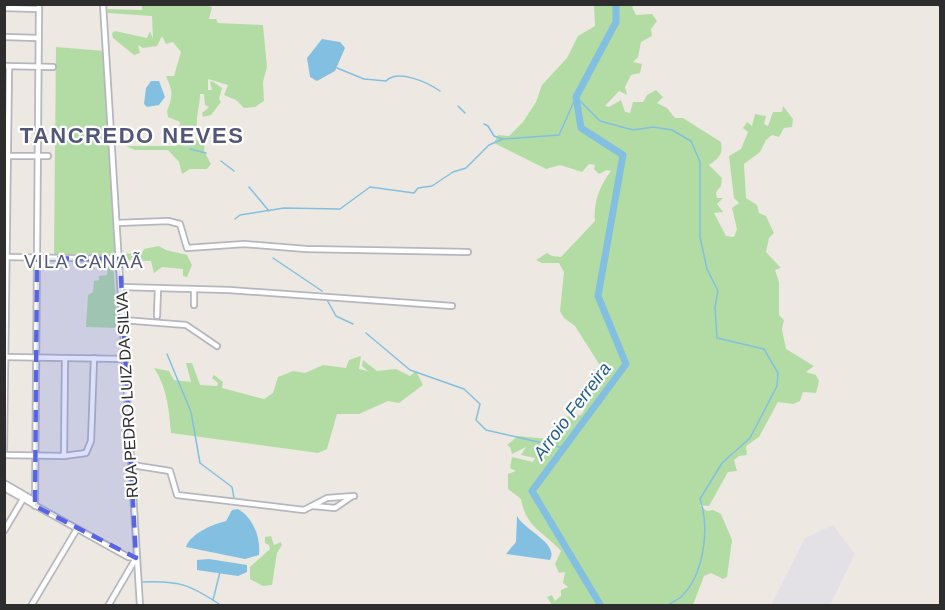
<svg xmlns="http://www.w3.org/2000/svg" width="945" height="610" font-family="Arial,sans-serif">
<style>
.industrial{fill:#e3e1e6}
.green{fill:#b3dca5}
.water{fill:#83bfe1}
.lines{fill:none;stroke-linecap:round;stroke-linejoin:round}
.stream{stroke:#83bfe1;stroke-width:1.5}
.river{stroke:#83bfe1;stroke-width:7}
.minor-casing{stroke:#b5b6bf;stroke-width:8}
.minor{stroke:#fff;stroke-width:4.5}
.marked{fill:#5764e4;fill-opacity:0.2;stroke:#5764e4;stroke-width:4.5;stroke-dasharray:12 8;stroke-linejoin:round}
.labels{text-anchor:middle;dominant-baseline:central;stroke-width:4.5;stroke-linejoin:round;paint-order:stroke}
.street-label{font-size:16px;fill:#2d2d2d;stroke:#fff}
.neighbourhood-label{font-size:18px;letter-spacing:1.5px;fill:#535679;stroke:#fff}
.water-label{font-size:18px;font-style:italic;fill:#1f5e8f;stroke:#fff}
.district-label{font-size:22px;font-weight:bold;letter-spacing:1.5px;fill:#535679;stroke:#fff}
</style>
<rect width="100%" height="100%" fill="#ede9e2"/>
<polygon class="industrial" points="833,525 855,554 830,605 771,605 805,538"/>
<g class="green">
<path d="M142,5H205L212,7L209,19H216L218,23L263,25L267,67L263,82L264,101L255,107L244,108L236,100L224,95L228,85L208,79V90H212L210,82L212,81L222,88L219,99L221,102L211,115L203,117L202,113L209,107L205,105L204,94H200C200,106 196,114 197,127L188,137L205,142L204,151L211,164L207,169H190L182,174L179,162L168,150H135L126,146H175L184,140L179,129L180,122L168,117L167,111C174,94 172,91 166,76H174L181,52L173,42L166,44L162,36L157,46L143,48L138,45L140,53L134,55L113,38L112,33L115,31L147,38L150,31L153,39L152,16L107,13L108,9L142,10Z"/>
<path d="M594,5H635L632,7L636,15L652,14L657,21L651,29L652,36L641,42L638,57L633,62L642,64L640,73L631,75L625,87L627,95L619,91L605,106L609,107L621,100L625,112L630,113L633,102H643L647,95L656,90L663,97L657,103L667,108L675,118H683L721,142C723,155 719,158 709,165L722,178L721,186L716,192L717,198H723L717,204L723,212L714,213L726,236L734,237L737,229L732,208L739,203L734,198L729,156L741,149L748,132L743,128L747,122L752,126L755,114L766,116L764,124L768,126L773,112H782L783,106L793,119L792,127L784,128L779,137L772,135L766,140L760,152L744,164L746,198L757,205L759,213L766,216L774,233L769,238L766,252L781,268L775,270L779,282V315L784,320L782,329L786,349L814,366L806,372L816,375L819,381L816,393L803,392L800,401L793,404L778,402L759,437L746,446L747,455L739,456L734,460L737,471L728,472L709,506L699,505L707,511L713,510L721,514L732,540L727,577L723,579L711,573L704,576L693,605H552L547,597L552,595L555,601L561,596V590L568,587L563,583L565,572L559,573L555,564L561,551C543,531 526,528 521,499L508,489V474L516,471L510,468L512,457L533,462L535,458L521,455L526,447L512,454L510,447L507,445L518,436L549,439L562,426L563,417L581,415L586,407L578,394L593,387L589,379L595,375L602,378L606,375L575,326L564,318L560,311L564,272L559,263H542L536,260L547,253L552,256L561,257L595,221C593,203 600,185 611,171L607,170L599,174L594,169L595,165L589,164L582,172L560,165L546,169L494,143L498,135L509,136L523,122L536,102L542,85L567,58L578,36L595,26Z"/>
<polygon points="56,47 105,51 117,255 54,256"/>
<polygon points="159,246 166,250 187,255 192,265 187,277 183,276 183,269 162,267 154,273 151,261 122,260 122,254 142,253 144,249"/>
<polygon points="113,264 118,328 86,327 88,295 93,292 94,281 99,280 99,276 107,275 108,265"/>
<path d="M361,356L359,369L368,371L362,366L363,360L377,371L396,369L410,376L416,371L423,385L399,403L388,401L359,414H337L327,449L318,453L171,433C169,410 167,387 154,368L169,371L174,380L191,382L186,363H192L200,385L217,386L218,383L212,378L214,375L223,382L222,388L264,399L273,393L278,377L293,371L305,373L323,365L346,368L349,360Z"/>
<polygon points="271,536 274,545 281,542 282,545 277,553 272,585 263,586 250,579 250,567 270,549 269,545 265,543 265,537"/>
</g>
<g class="water">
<polygon points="322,39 340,42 345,48 335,71 317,81 310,77 307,58"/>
<polygon points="151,81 159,81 165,97 159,105 147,107 144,104 146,88"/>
<path d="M238,509C252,517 261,536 259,555L245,559L186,547C190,534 213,524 226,521L232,510Z"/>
<path d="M517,516C525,531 559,543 550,560L506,554L516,542Z"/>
<polygon points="209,559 247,565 247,572 238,576 197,570 197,560"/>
</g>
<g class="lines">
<g class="stream">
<polyline points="937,4 940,7"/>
<path d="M337,68L364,79L386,81C398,69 427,82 440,91"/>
<polyline points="458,106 465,113"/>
<polyline points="484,124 488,126 494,136 502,139"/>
<polyline points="190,149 206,153"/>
<polyline points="221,161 234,171"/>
<polyline points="249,187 269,211"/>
<path d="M235,219L240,215L284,208L340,209L370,187L414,193L418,188L432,186L453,172L466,168L489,145L503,139L559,135L576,97L600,121L633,130L653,127L672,130L691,141L700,162V237L707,269L718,291L715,307L717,338L764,349L778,373L777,386L750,438L722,463L700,499C710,528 704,574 682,596C678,600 671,603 666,606"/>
<polyline points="273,258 322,291"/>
<polyline points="327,300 336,316 353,324"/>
<polyline points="366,333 410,370 464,389 480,404 476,420 486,430 564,448"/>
<polyline points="167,354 191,412 200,463 232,487 234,498"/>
<path d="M142,582C179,580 191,585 222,606"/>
<polyline points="213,600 220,572"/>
</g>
<polyline class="river" points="601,606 532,491 626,364 598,296 623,155 581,128 576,97 616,22 616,4"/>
<g class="minor-casing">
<g id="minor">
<polyline points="103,4 140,606"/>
<polyline points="4,8 39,9"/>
<polyline points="4,37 38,38"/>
<polyline points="4,66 53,67"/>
<polyline points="4,156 48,156"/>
<polyline points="117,223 168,221 180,224 187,248 244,244 306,249 468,252"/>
<polyline points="6,257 120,259"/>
<polyline points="121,287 229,290 452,306"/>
<polyline points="194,305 194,289"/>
<polyline points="157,316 158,288"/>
<polyline points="123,320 186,325 217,346"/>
<polyline points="5,357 125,359"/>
<polyline points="4,452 9,66"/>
<polyline points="4,455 64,456 86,453 91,441 94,358"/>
<polyline points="64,456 65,358"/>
<polyline points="132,465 170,471 177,495 304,510 327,498 354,496"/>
<polyline points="4,483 35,501"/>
<polyline points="4,488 128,557 136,558"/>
<polyline points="35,506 39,4"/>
<polyline points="313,506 335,508 351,497"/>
<polyline points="4,531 23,499"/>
<polyline points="31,606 77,529"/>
<polyline points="108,606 136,558"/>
</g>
</g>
<use href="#minor" class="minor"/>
</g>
<path class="marked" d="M37,258L120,259L136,558L35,506Z"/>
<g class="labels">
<g class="street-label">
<text transform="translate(127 395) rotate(-93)">RUA PEDRO LUIZ DA SILVA</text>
</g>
<g class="neighbourhood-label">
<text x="84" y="262">VILA CANAÃ</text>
</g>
<g class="water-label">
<text transform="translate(572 411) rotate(-53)">Arroio Ferreira</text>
</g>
<g class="district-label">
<text x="132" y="135">TANCREDO NEVES</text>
</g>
</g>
<rect width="945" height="610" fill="none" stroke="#2d2d2d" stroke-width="12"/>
</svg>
